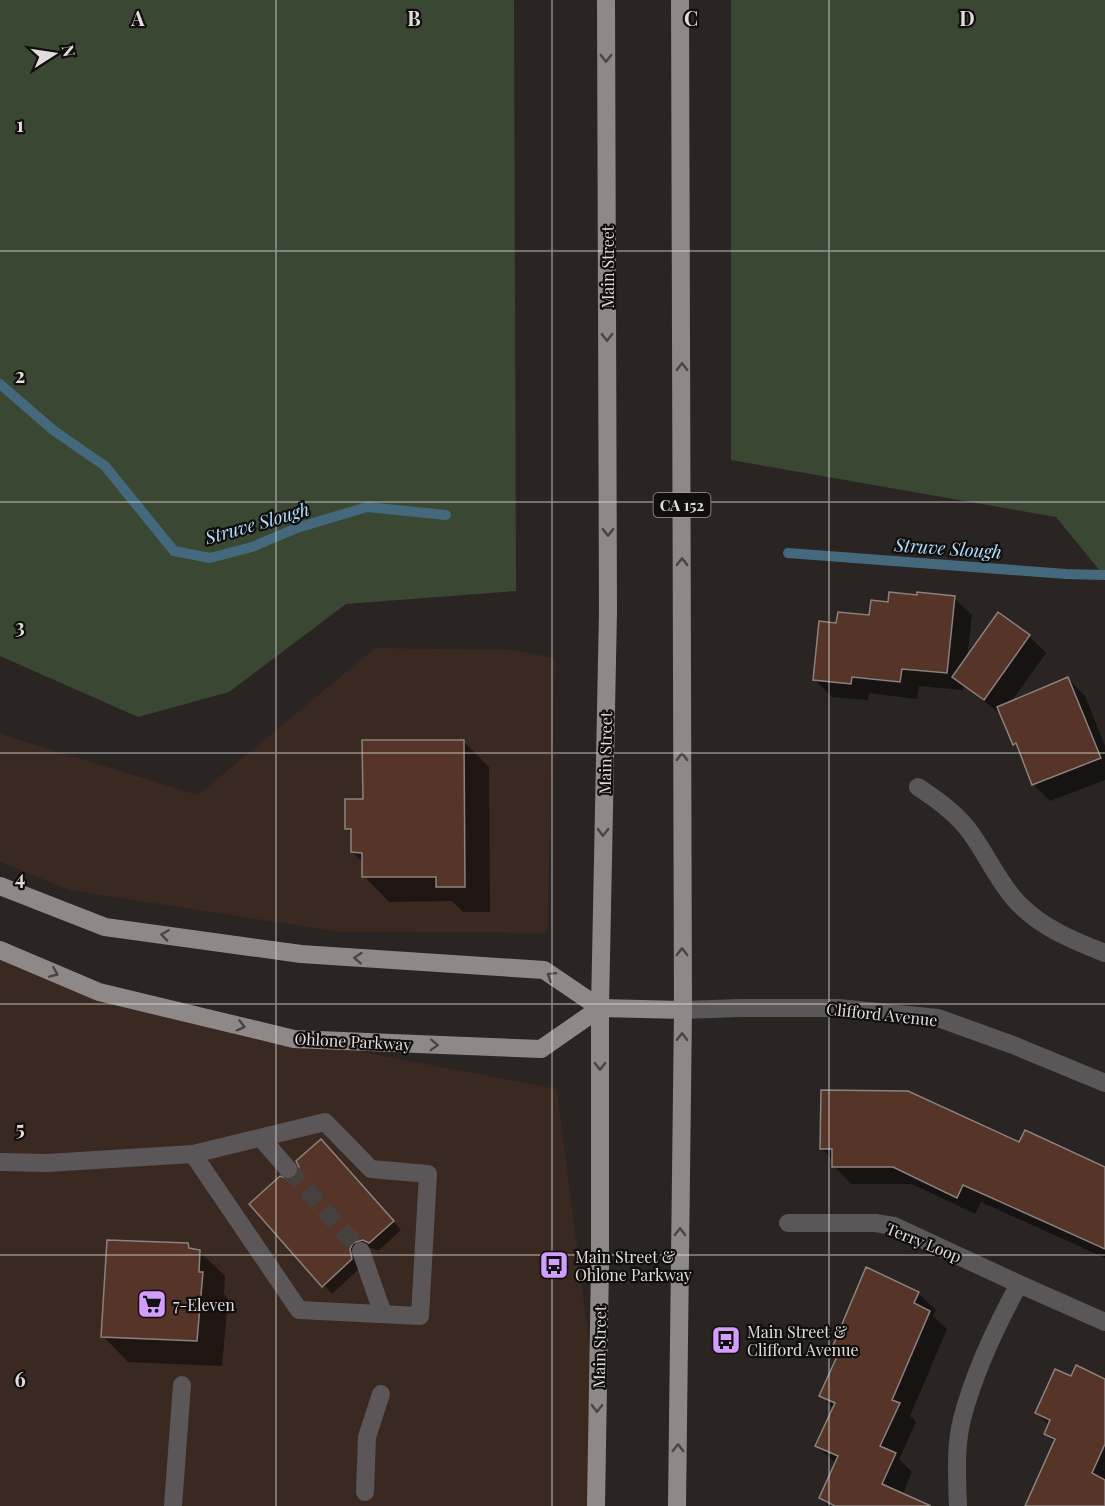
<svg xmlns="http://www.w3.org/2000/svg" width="1105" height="1506" font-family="'Playfair Display',serif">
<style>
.commercial{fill:#3a2920}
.green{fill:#3a4732}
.shadow{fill:#0007}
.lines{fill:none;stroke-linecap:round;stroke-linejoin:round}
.stream{stroke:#44687c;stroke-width:10}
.building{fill:#563528;stroke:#8a8280;stroke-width:1.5}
.minor-tunnel{stroke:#46403e;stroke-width:18;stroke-dasharray:18 9;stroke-linecap:butt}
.minor{stroke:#5b5758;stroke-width:18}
.major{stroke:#8f8889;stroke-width:18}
.oneway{stroke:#4a4545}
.grid{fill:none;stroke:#e2dddc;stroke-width:1.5;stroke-opacity:0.55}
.labels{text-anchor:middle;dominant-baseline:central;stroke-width:4.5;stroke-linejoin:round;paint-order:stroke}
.shield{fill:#110e0d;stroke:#a39f9e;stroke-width:1.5}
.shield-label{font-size:15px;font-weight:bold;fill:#e2dddc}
.street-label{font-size:16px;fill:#e2dddc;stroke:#110e0d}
.poi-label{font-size:16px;fill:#e2dddc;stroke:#110e0d;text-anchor:start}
.water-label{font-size:18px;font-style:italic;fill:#aee1fe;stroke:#110e0d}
.grid-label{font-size:20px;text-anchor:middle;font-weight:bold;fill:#e2dddc;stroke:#110e0d;stroke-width:4.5;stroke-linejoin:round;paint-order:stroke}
</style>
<rect width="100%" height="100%" fill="#2a2422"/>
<g class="commercial">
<polygon points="375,648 512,650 555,658 547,933 340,932 69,890 0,862 0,732 4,735 198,795"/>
<polygon points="0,950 99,992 294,1039 557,1089 597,1405 596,1506 0,1506"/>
</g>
<g class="green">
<polygon points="0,0 514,0 516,591 346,604 229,692 138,717 0,656"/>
<polygon points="731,0 1105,0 1105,577 1056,517 731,460"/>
</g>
<g class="shadow">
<polygon points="954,598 972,615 967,658 1029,636 1046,653 1011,702 1067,678 1085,696 1105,746 1105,780 1050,801 1033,784 1020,749 1014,744 1003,716 964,686 963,690 919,686 917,699 869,693 868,700 832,697 815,680 838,624 870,617 889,604"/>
<polygon points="464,742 489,767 490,912 463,912 452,901 389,902 364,876 364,863 352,852 352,834 347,828 364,800"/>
<polygon points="1020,1144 1105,1168 1105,1258 981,1202 975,1214 912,1184 851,1184 834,1166 834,1161 822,1149"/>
<polygon points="329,1149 401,1230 378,1251 372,1248 361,1251 360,1268 332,1294 251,1204 297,1178"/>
<polygon points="188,1244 193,1250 199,1251 225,1276 224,1294 228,1299 222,1366 128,1362 103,1336"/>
<polygon points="918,1293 936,1310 933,1316 947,1329 910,1416 916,1422 899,1459 912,1472 900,1500 904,1506 828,1506 820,1498 836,1464 817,1446 834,1409 821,1396 840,1354 833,1348"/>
<polygon points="1072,1378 1105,1380 1105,1506 1027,1506 1055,1443 1045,1433 1049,1425 1037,1413"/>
</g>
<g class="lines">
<g class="stream">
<polyline points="0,384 53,430 105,466 174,551 210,558 252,547 297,528 367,507 446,515"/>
<polyline points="788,553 1066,574 1105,575"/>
</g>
</g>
<g class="building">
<polygon points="889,592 917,595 917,592 955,596 947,673 902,669 900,682 852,677 851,684 813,680 819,621 836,623 838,612 869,615 871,600 888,602"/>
<polygon points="998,612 1030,635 984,700 952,677"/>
<polygon points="1068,677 1101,758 1032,785 1016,743 1013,745 997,707"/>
<polygon points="362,740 464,740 465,887 436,887 436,877 362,877 362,853 351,852 351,829 345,829 345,799 363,799"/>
<polygon points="821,1090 908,1091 1019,1142 1025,1130 1105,1167 1105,1249 963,1185 957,1198 893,1167 832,1167 832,1149 820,1149"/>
<polygon points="321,1139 394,1221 369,1243 363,1240 353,1243 350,1249 352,1259 322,1287 249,1204 280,1176 290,1180 296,1177 299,1167 296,1161"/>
<polygon points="107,1240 188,1243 189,1248 200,1250 199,1272 203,1272 197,1341 101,1337"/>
<polygon points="866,1267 919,1292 914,1303 930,1311 892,1400 900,1403 880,1446 896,1453 882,1484 931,1506 835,1506 819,1498 838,1456 815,1446 835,1403 819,1396 839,1352 832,1348"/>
<polygon points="1076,1365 1105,1379 1105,1444 1092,1473 1105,1480 1105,1506 1025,1506 1055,1439 1044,1434 1050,1420 1035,1413 1055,1369 1071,1376"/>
</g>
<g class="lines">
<polyline class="minor-tunnel" points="288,1169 361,1251"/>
<g class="minor">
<path d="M918,787C936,799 953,811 967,828C986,852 997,881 1018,903C1042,928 1074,941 1105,953"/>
<polyline points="683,1010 740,1008 838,1008 938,1018 1013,1045 1105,1083"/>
<polyline points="261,1138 288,1169"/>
<polyline points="0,1162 47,1163 193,1154 299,1310 420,1316 428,1174 371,1169 325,1122 193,1154"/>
<polyline points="788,1223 875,1223 894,1226 1019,1284"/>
<polyline points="361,1251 383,1314"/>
<polyline points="365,1492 367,1437 381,1394"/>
<polyline points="173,1506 182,1385"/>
<path d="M958,1506C957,1477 955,1447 962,1419C974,1373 996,1326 1019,1284L1105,1322"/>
</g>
<g class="major">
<polyline points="0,886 105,927 301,954 544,970 600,1008 683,1010"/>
<polyline points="0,950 99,992 294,1039 541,1049 600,1008"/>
<polyline points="596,1506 600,1266 600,1008 608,611 606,0"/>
<polyline points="677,1506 683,1010 680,0"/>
</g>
</g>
<defs><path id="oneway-chevron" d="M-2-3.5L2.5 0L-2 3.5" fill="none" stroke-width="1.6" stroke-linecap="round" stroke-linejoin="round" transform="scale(1.5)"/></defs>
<g class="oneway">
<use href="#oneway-chevron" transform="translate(606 58) rotate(90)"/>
<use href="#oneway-chevron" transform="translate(607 337) rotate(90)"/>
<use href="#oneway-chevron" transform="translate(682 367) rotate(-90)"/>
<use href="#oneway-chevron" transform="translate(608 532) rotate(90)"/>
<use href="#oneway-chevron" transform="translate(682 562) rotate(-90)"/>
<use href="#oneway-chevron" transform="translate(682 757) rotate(-90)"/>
<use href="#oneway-chevron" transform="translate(603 832) rotate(91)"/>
<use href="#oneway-chevron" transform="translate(165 935) rotate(-172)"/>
<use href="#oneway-chevron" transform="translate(682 952) rotate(-90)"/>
<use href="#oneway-chevron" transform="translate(358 958) rotate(-176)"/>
<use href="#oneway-chevron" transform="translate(54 973) rotate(23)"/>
<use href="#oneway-chevron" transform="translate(551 976) rotate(-148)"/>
<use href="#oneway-chevron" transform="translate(241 1026) rotate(14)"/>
<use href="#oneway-chevron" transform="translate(682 1037) rotate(-89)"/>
<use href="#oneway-chevron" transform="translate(434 1045) rotate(2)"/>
<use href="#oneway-chevron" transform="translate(600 1066) rotate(90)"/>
<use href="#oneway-chevron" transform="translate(680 1232) rotate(-89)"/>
<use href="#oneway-chevron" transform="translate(597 1408) rotate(91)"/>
<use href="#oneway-chevron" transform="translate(678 1448) rotate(-89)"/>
</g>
<path class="grid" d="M276,0V1506M552,0V1506M829,0V1506M0,251H1105M0,502H1105M0,753H1105M0,1004H1105M0,1255H1105"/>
<defs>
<g id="bus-square" transform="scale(1.5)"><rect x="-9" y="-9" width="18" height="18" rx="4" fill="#d29dfd" stroke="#110e0d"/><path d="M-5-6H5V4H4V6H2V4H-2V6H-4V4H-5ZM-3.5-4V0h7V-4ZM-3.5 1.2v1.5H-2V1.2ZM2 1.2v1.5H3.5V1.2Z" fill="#111"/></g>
<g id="supermarket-square" transform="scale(1.5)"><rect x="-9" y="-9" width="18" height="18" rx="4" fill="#d29dfd" stroke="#110e0d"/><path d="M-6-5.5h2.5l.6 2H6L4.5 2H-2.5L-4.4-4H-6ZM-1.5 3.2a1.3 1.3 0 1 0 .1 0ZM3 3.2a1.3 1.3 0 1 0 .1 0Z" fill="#111"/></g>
</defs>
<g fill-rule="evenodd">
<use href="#bus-square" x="554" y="1265"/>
<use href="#supermarket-square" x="152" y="1304"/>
<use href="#bus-square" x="726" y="1340"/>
</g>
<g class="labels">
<rect class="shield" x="653.5" y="493" width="57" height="24" rx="4.5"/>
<g class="shield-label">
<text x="682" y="505">CA 152</text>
</g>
<g class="street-label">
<text transform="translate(607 267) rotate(-90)">Main Street</text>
<text transform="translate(605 753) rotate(-89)">Main Street</text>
<text transform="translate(882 1014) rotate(6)">Clifford Avenue</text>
<text transform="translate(353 1041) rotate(3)">Ohlone Parkway</text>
<text transform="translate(924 1242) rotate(22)">Terry Loop</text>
<text transform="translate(599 1347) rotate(-89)">Main Street</text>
</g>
<g class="poi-label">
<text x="575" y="1256">Main Street &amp;<tspan x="575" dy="18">Ohlone Parkway</tspan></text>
<text x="173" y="1304">7-Eleven</text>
<text x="747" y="1331">Main Street &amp;<tspan x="747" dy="18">Clifford Avenue</tspan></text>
</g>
<g class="water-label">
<text transform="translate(257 523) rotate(-16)">Struve Slough</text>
<text transform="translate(948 548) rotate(4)">Struve Slough</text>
</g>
</g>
<g class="grid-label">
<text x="138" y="26">A</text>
<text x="414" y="26">B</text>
<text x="691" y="26">C</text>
<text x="967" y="26">D</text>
<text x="20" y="132">1</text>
<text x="20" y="383">2</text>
<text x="20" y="634">3</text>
<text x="20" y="885">4</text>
<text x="20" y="1136">5</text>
<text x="20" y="1387">6</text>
</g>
<g transform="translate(54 54) rotate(78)" stroke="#110e0d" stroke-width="4.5" paint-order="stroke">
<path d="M0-4.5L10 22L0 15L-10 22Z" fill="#e2dddc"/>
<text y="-9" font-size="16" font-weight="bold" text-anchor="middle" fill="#e2dddc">N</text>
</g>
</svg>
